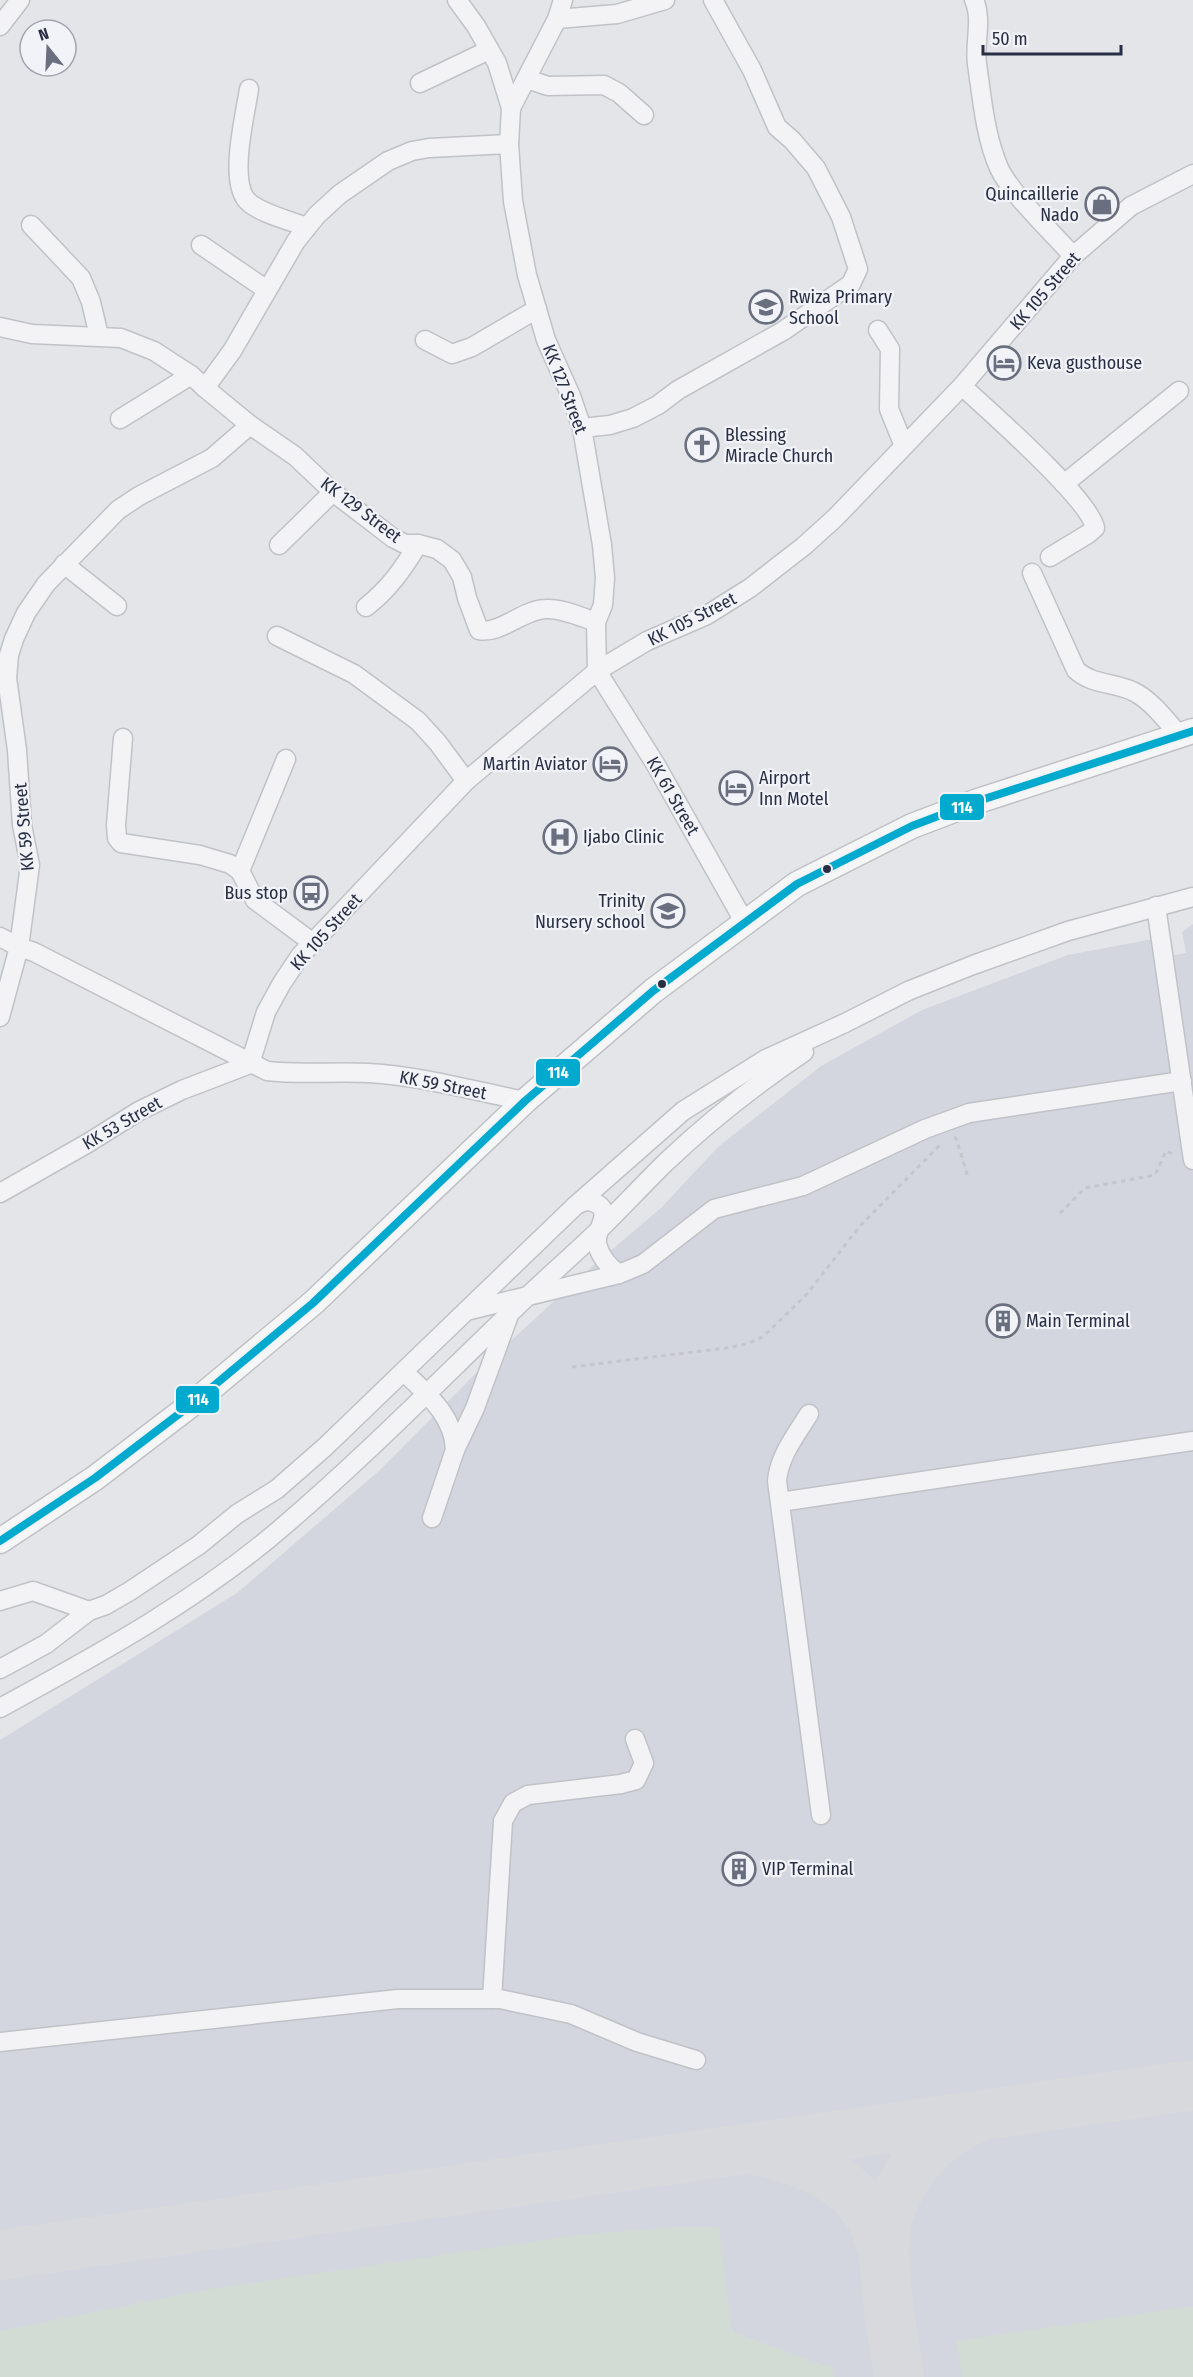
<svg xmlns="http://www.w3.org/2000/svg" width="1193" height="2377" font-family="'Fira Sans Condensed',sans-serif">
<style>
.built{fill:#d3d6de}
.green{fill:#d2dcd4}
.lines{fill:none;stroke-linecap:round;stroke-linejoin:round}
.taxiway{stroke:#d8d9dc;stroke-width:50}
.minor-casing{stroke:#c0c2c7;stroke-width:21}
.major-casing{stroke:#bfc1c6;stroke-width:27}
.path{stroke:#c4c6cc;stroke-width:3;stroke-dasharray:4.5 4.5;stroke-linecap:butt}
.minor{stroke:#f3f3f5;stroke-width:18}
.major{stroke:#f6f6f7;stroke-width:24}
.bus-1-casing{stroke:#f1f3f8;stroke-width:12}
.bus-1{stroke:#00a9ce;stroke-width:8}
.bus-dot{fill:#282f44;stroke:#f1f3f8;stroke-width:2}
.labels{text-anchor:middle;dominant-baseline:central;stroke-width:4.5;stroke-linejoin:round;paint-order:stroke}
.poi-label{font-size:18px;fill:#282f44;stroke:#f1f3f8;text-anchor:start}
.street-label{font-size:18px;fill:#282f44;stroke:#f1f3f8}
.line-badge{stroke:#f1f3f8;stroke-width:2}
.badge-label{font-size:16px;text-anchor:middle;font-weight:bold;fill:#fff}
</style>
<rect width="100%" height="100%" fill="#e3e5e9"/>
<polygon class="built" points="1193,924 1193,2377 0,2377 0,1740 237,1593 380,1470 484,1365 596,1263 661,1208 718,1147 821,1066 922,1010 1068,955 1153,939 1157,958 1186,953 1182,932"/>
<g class="green">
<polygon points="675,2227 719,2227 731,2325 734,2332 825,2366 832,2365 835,2377 0,2377 0,2331 204,2290 585,2234"/>
<polygon points="1193,2306 1193,2377 962,2377 956,2341"/>
</g>
<g class="lines">
<g class="taxiway">
<path d="M760,2151C802,2160 849,2177 871,2218C877,2228 880,2242 884,2253"/>
<polyline points="0,2255 1193,2085"/>
<path d="M899,2377C893,2331 879,2266 886,2222C888,2212 894,2201 898,2192C915,2159 938,2135 972,2120"/>
</g>
<g class="minor-casing">
<g id="minor">
<polyline points="457,0 476,26 497,63 511,108 509,144 513,201 527,275 546,340 571,396 582,428 602,545 605,578 603,605 596,622 597,671 656,765 745,923"/>
<path d="M974,0C983,19 974,43 977,64C982,98 985,136 999,168C1011,194 1053,233 1073,256"/>
<polyline points="557,19 617,14 665,0"/>
<polyline points="0,26 20,0"/>
<polyline points="527,79 548,86 604,85 619,93 644,115"/>
<polyline points="420,83 489,50"/>
<path d="M249,89C245,116 230,175 245,198C254,212 291,221 307,227"/>
<polyline points="511,108 557,19 563,0"/>
<polyline points="31,225 81,278 91,302 99,336"/>
<polyline points="201,245 267,290"/>
<polyline points="0,327 32,334 121,338 154,351 191,375 205,388 232,351 296,241 317,215 340,194 388,161 412,151 429,148 509,144"/>
<polyline points="878,330 890,349 889,409 904,446"/>
<polyline points="425,340 452,354 472,347 537,309"/>
<path d="M962,386C989,411 1090,499 1095,528L1088,534L1050,557"/>
<path d="M205,388L250,425L295,456L333,492L393,538L405,544H418L437,549L452,560L462,577L467,598L479,630C499,635 524,609 546,609C562,608 581,617 596,622"/>
<polyline points="120,419 191,375"/>
<path d="M250,425L212,458L139,496L118,510L46,584L26,613L14,639L9,655L7,678L17,750L22,825L30,865L19,947L34,952L267,1071C301,1075 335,1071 369,1073C421,1076 474,1091 525,1101"/>
<polyline points="582,428 610,425 633,418 658,405 678,390 783,331 851,284 858,269 841,217 816,168 792,140 777,127 752,70 713,0"/>
<polyline points="1064,484 1179,391"/>
<polyline points="279,545 333,492"/>
<polyline points="64,564 117,606"/>
<path d="M1032,573L1076,670C1093,686 1119,682 1138,694C1154,704 1166,720 1179,735"/>
<path d="M366,607C389,589 403,569 418,544"/>
<polyline points="277,636 354,674 418,721 438,743 466,781"/>
<polyline points="123,738 116,825 117,838 121,843 200,855 230,864 240,871 255,900 313,943"/>
<polyline points="240,871 286,759"/>
<polyline points="1156,906 1193,1160"/>
<polyline points="0,937 19,947 0,1017"/>
<polyline points="0,1193 88,1143 139,1111 182,1090 250,1064 266,1012 282,983 300,956 466,781 597,671 647,641 707,615 750,588 804,546 835,518 962,386 1073,256 1131,206 1193,174"/>
<path d="M575,1206C581,1202 587,1200 593,1202C616,1211 594,1229 597,1244C600,1256 609,1267 619,1274"/>
<polyline points="466,1311 619,1274 643,1264 714,1209 803,1186 925,1129 969,1113 1182,1081"/>
<path d="M404,1372C427,1394 454,1416 455,1450L432,1518"/>
<path d="M809,1414C796,1435 779,1456 777,1481L821,1815"/>
<polyline points="455,1450 475,1408 508,1318"/>
<polyline points="780,1502 1193,1441"/>
<polyline points="0,1601 33,1591 89,1611"/>
<polyline points="0,1669 46,1644 89,1611 106,1605 130,1591 199,1545 237,1514 277,1489 325,1447 575,1206 683,1111 766,1059 845,1023 908,991 973,965 1068,931 1193,897"/>
<path d="M0,1708C99,1654 200,1599 286,1524C363,1458 434,1386 507,1316C537,1286 569,1259 599,1230C621,1208 643,1185 665,1163C708,1122 755,1085 804,1052"/>
<polyline points="492,1999 503,1821 513,1803 528,1795 621,1784 636,1780 644,1763 635,1739"/>
<polyline points="0,2042 398,1999 500,1999 571,2014 637,2042 696,2060"/>
</g>
</g>
<g class="major-casing">
<polyline id="major" points="0,1541 95,1478 192,1404 313,1303 525,1101 653,991 797,884 912,826 975,802 1193,731"/>
</g>
<g class="path">
<polyline points="954,1138 956,1138 968,1177"/>
<polyline points="1060,1213 1085,1188 1155,1175 1166,1151 1173,1154"/>
<polyline points="572,1367 726,1348 746,1344 759,1339 769,1331 807,1294 860,1226 942,1143"/>
</g>
<use href="#minor" class="minor"/>
<use href="#major" class="major"/>
<g class="bus-1-casing">
<polyline id="bus-1" points="0,1541 95,1478 192,1404 313,1303 525,1101 653,991 797,884 912,826 975,802 1193,731"/>
</g>
<use href="#bus-1" class="bus-1"/>
</g>
<defs>
<g id="shop-ring" transform="scale(1.725)"><circle r="9.5" fill="#f1f3f8" stroke="#696f7e" stroke-width="1.5"/><path d="M-5-2.5h2.3a2.7 3.5 0 0 1 5.4 0H5L5.5 6h-11ZM-1.5-2.5h3a1.5 2.3 0 0 0-3 0Z" fill="#696f7e"/></g>
<g id="school-ring" transform="scale(1.725)"><circle r="9.5" fill="#f1f3f8" stroke="#696f7e" stroke-width="1.5"/><path d="M0-5L7-2L0 1L-7-2ZM-4 1L0 2.5L4 1V4Q0 6-4 4Z" fill="#696f7e"/></g>
<g id="hotel-ring" transform="scale(1.725)"><circle r="9.5" fill="#f1f3f8" stroke="#696f7e" stroke-width="1.5"/><path d="M-6-4.5h1.5V1H6V5H4.5V3h-9V5H-6ZM-4 0a1.8 1.8 0 1 1 3.6 0ZM.5 0V-2.5h3Q6-2.5 6 0Z" fill="#696f7e"/></g>
<g id="church-ring" transform="scale(1.725)"><circle r="9.5" fill="#f1f3f8" stroke="#696f7e" stroke-width="1.5"/><path d="M-1.2-6h2.4v3.5h3.3v2.4h-3.3V6h-2.4V-.1h-3.3v-2.4h3.3Z" fill="#696f7e"/></g>
<g id="hospital-ring" transform="scale(1.725)"><circle r="9.5" fill="#f1f3f8" stroke="#696f7e" stroke-width="1.5"/><path d="M-5-5h3v3.5h4V-5h3V5h-3V1.5h-4V5h-3Z" fill="#696f7e"/></g>
<g id="bus-ring" transform="scale(1.725)"><circle r="9.5" fill="#f1f3f8" stroke="#696f7e" stroke-width="1.5"/><path d="M-5-6H5V4H4V6H2V4H-2V6H-4V4H-5ZM-3.5-4V0h7V-4ZM-3.5 1.2v1.5H-2V1.2ZM2 1.2v1.5H3.5V1.2Z" fill="#696f7e"/></g>
<g id="building-ring" transform="scale(1.725)"><circle r="9.5" fill="#f1f3f8" stroke="#696f7e" stroke-width="1.5"/><path d="M-4-6H4V6H1V3H-1V6H-4ZM-2.5-4.3h1.7v1.8h-1.7ZM.8-4.3h1.7v1.8H.8ZM-2.5-1h1.7V.8h-1.7ZM.8-1h1.7V.8H.8Z" fill="#696f7e"/></g>
</defs>
<g fill-rule="evenodd">
<use href="#shop-ring" x="1102" y="204"/>
<use href="#school-ring" x="766" y="307"/>
<use href="#hotel-ring" x="1004" y="363"/>
<use href="#church-ring" x="702" y="445"/>
<use href="#hotel-ring" x="610" y="764"/>
<use href="#hotel-ring" x="736" y="788"/>
<use href="#hospital-ring" x="560" y="837"/>
<use href="#bus-ring" x="311" y="893"/>
<use href="#school-ring" x="668" y="911"/>
<use href="#building-ring" x="1003" y="1321"/>
<use href="#building-ring" x="739" y="1869"/>
</g>
<g class="bus-dot">
<circle cx="827" cy="869" r="5"/>
<circle cx="662" cy="984" r="5"/>
</g>
<g class="labels">
<g class="poi-label">
<text x="1079" y="194" text-anchor="end">Quincaillerie<tspan x="1079" dy="21">Nado</tspan></text>
<text x="789" y="297">Rwiza Primary<tspan x="789" dy="21">School</tspan></text>
<text x="1027" y="363">Keva gusthouse</text>
<text x="725" y="435">Blessing<tspan x="725" dy="21">Miracle Church</tspan></text>
<text x="587" y="764" text-anchor="end">Martin Aviator</text>
<text x="759" y="778">Airport<tspan x="759" dy="21">Inn Motel</tspan></text>
<text x="583" y="837">Ijabo Clinic</text>
<text x="288" y="893" text-anchor="end">Bus stop</text>
<text x="645" y="901" text-anchor="end">Trinity<tspan x="645" dy="21">Nursery school</tspan></text>
<text x="1026" y="1321">Main Terminal</text>
<text x="762" y="1869">VIP Terminal</text>
</g>
<g class="street-label">
<text transform="translate(1045 291) rotate(-49)">KK 105 Street</text>
<text transform="translate(565 389) rotate(69)">KK 127 Street</text>
<text transform="translate(361 510) rotate(37)">KK 129 Street</text>
<text transform="translate(692 619) rotate(-27)">KK 105 Street</text>
<text transform="translate(673 796) rotate(60)">KK 61 Street</text>
<text transform="translate(24 827) rotate(-95)">KK 59 Street</text>
<text transform="translate(326 932) rotate(-48)">KK 105 Street</text>
<text transform="translate(443 1085) rotate(11)">KK 59 Street</text>
<text transform="translate(122 1123) rotate(-30)">KK 53 Street</text>
</g>
</g>
<g class="line-badge">
<rect x="939" y="793" width="46" height="28" rx="6" fill="#00a9ce"/>
<rect x="535" y="1058" width="46" height="29" rx="6" fill="#00a9ce"/>
<rect x="175" y="1385" width="45" height="29" rx="6" fill="#00a9ce"/>
</g>
<g class="badge-label">
<text x="962" y="813">114</text>
<text x="558" y="1078">114</text>
<text x="198" y="1405">114</text>
</g>
<g transform="translate(48 48) rotate(342)"><circle r="28" fill="#f1f3f8" stroke="#a1a5b0" stroke-width="1.5"/>
<path d="M0-4.5L10 22L0 15L-10 22Z" fill="#696f7e"/>
<text y="-9" font-size="16" font-weight="bold" text-anchor="middle" fill="#282f44">N</text>
</g>
<path d="M983 45v9h138v-9" fill="none" stroke="#282f44" stroke-width="3"/>
<text x="992" y="45" font-size="18" fill="#282f44" stroke="#f1f3f8" stroke-width="4.5" paint-order="stroke">50 m</text>
</svg>
